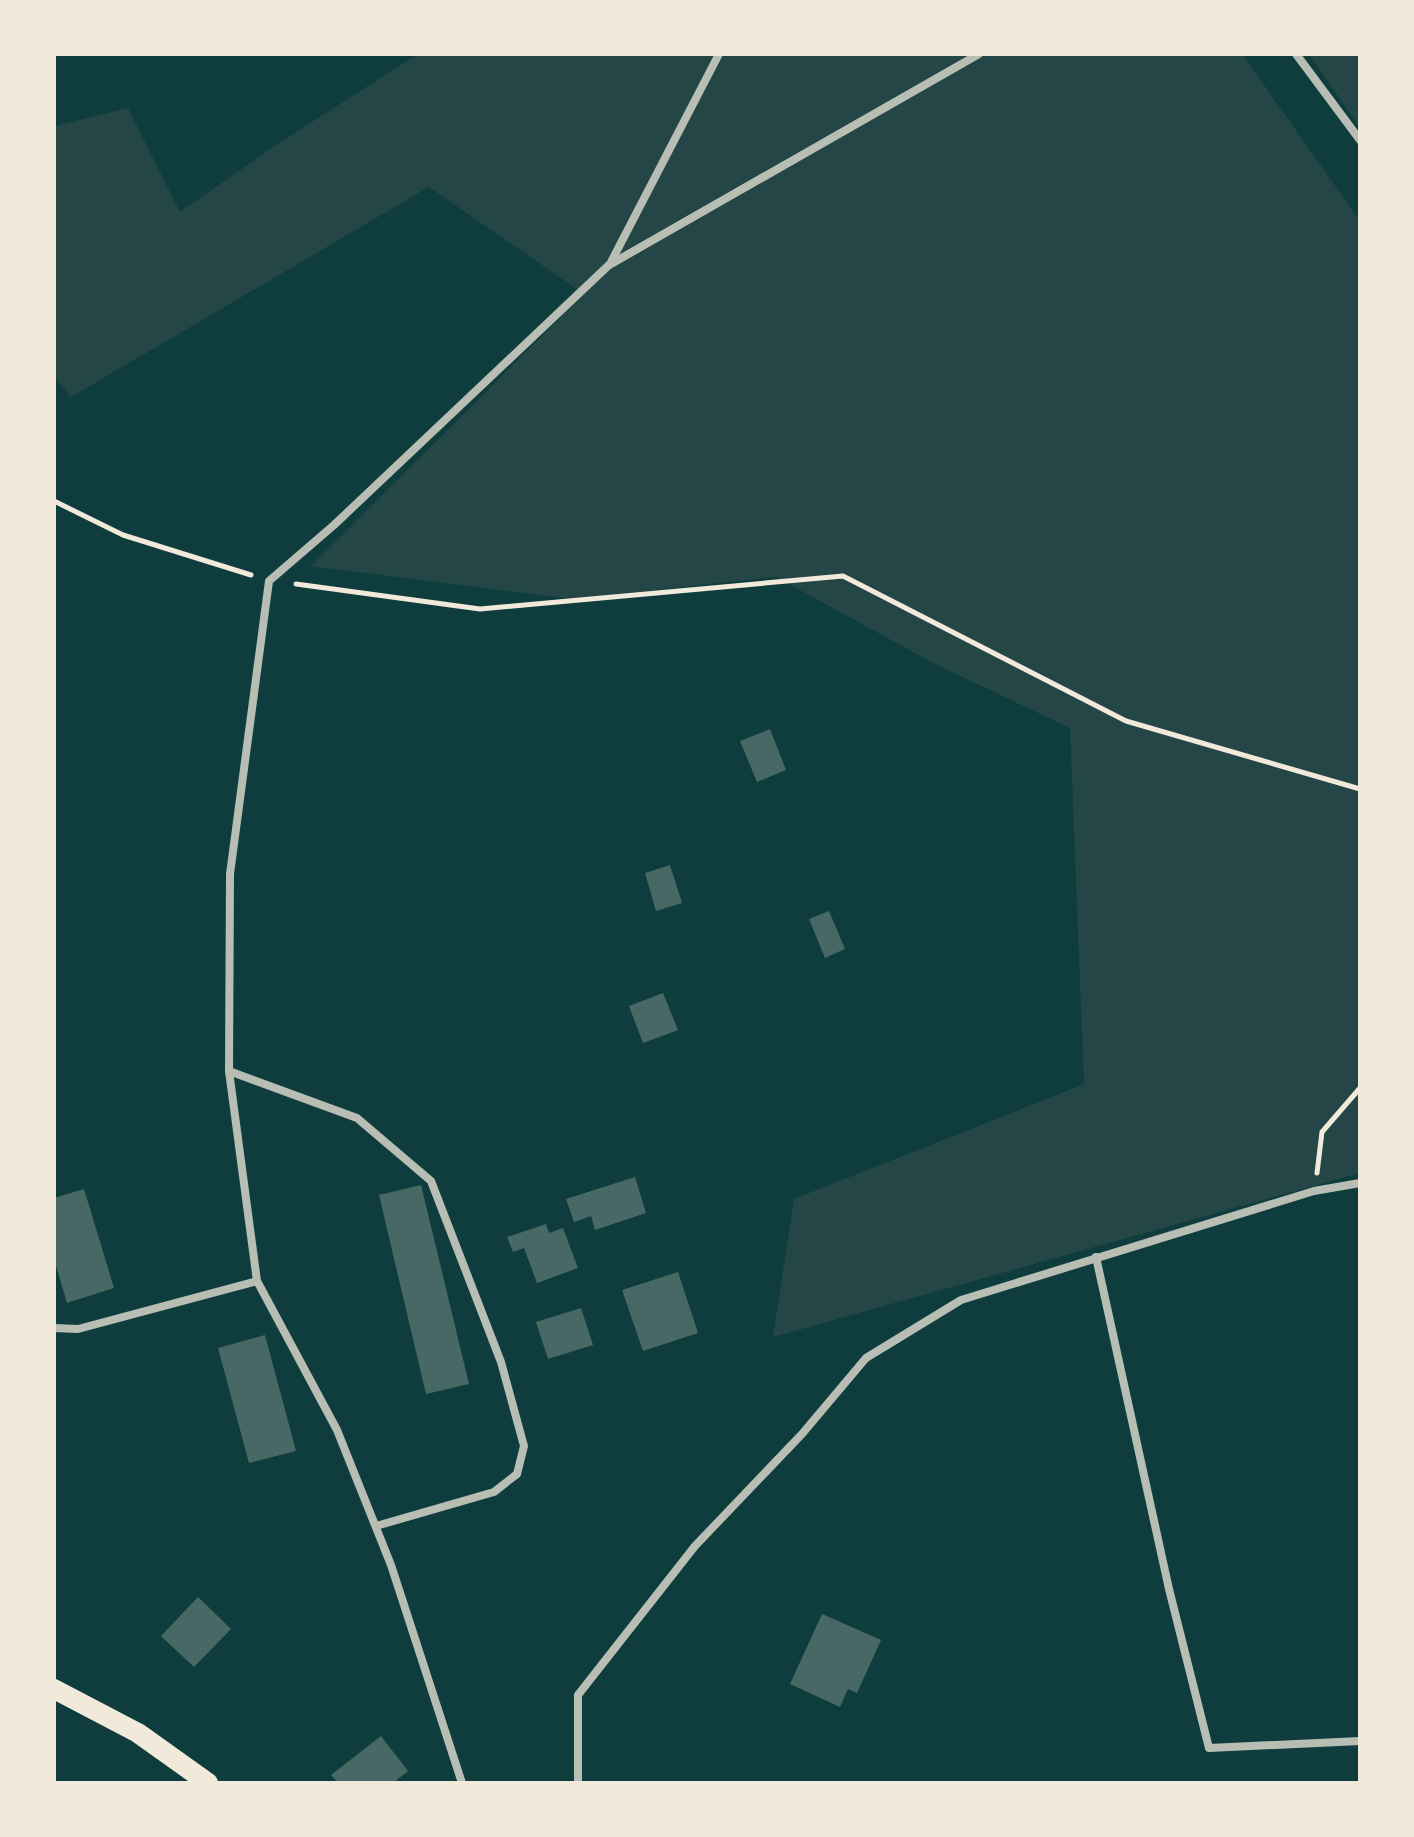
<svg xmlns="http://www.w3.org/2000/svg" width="1414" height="1837" font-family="Jost,sans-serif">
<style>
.green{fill:#244646}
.building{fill:#486865}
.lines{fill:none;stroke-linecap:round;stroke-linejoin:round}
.path{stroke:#f1e9da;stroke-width:5}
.minor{stroke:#b8beb3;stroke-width:8}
.primary{stroke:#f1e9da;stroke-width:20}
</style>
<rect width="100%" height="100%" fill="#0f3d3e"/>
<g class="green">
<polygon points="418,54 1242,54 1360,221 1360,1173 773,1337 794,1199 1084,1084 1070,728 935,664 776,577 571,599 311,566 584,294 429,187 71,397 54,377 54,126 128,108 180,212 276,145"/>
<polygon points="1309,54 1360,54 1360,128"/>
</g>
<g class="building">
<polygon points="770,729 786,770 757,782 740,741"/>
<polygon points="670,865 682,903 656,911 645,873"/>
<polygon points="829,911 845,949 825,958 809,919"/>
<polygon points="663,993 678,1030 643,1043 629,1006"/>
<polygon points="635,1177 646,1213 595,1230 591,1216 574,1222 566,1199"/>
<polygon points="421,1185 469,1384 426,1394 379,1195"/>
<polygon points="84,1189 114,1288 67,1303 54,1259 54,1198"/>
<polygon points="546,1224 549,1233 563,1228 578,1268 537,1283 524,1248 513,1252 507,1237"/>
<polygon points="678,1272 698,1333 643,1351 622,1290"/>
<polygon points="581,1308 593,1345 548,1359 536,1322"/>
<polygon points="265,1335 296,1451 249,1463 218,1348"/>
<polygon points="198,1597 231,1629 194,1667 161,1636"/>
<polygon points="822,1614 881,1640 857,1693 848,1689 840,1707 790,1684"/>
<polygon points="381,1736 408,1771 393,1783 338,1783 331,1775"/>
</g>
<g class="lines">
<g class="path">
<polyline points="54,501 123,535 251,575"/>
<polyline points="296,584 480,609 843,576 1126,721 1360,789"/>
<polyline points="1317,1173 1322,1132 1360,1088"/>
</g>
<g class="minor">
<polyline points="1296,54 1360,140"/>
<polyline points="611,264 979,54"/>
<polyline points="229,1071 357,1118 431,1181 501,1362 524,1446 517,1474 494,1492 376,1526"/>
<polyline points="1096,1257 1169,1589 1209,1748 1360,1741"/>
<polyline points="54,1328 78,1329 257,1281"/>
<polyline points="462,1783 391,1565 337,1430 257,1281 229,1071 230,874 269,581 334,525 610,264 719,54"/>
<polyline points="578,1783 578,1695 695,1546 802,1434 866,1358 961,1300 1314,1191 1360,1183"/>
</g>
<polyline class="primary" points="54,1689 138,1733 208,1783"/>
</g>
<rect width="1414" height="1837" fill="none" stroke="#f1e9da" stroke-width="112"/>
</svg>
